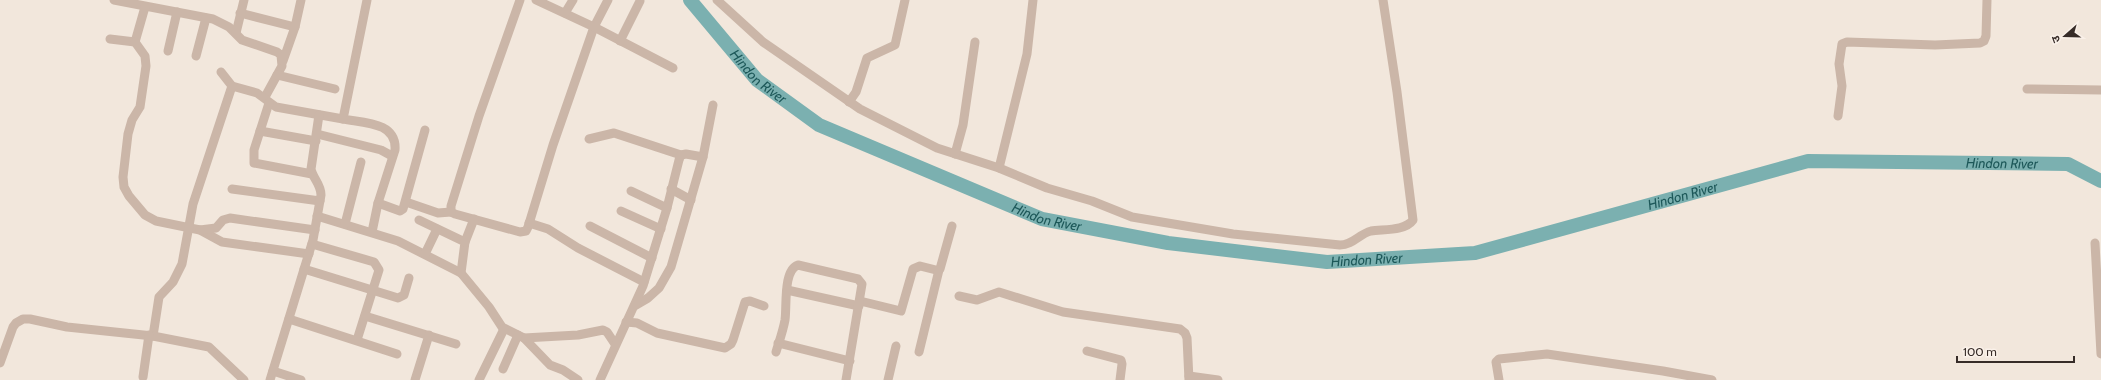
<svg xmlns="http://www.w3.org/2000/svg" width="2101" height="380" font-family="Cabin,'Noto Sans Devanagari',sans-serif">
<style>
.lines{fill:none;stroke-linecap:round;stroke-linejoin:round}
.river{stroke:#7bb0b0;stroke-width:14}
.minor{stroke:#cbb6a8;stroke-width:9}
.labels{text-anchor:middle;dominant-baseline:central;stroke-width:3;stroke-linejoin:round;paint-order:stroke}
.water-label{font-size:14px;font-style:italic;fill:#1d5859;stroke:#faf1e9}
</style>
<rect width="100%" height="100%" fill="#f2e7dc"/>
<g class="lines">
<path class="river" id="s1" d="M690,0L757,80L819,125L1042,219L1168,243L1327,262L1475,253L1808,161L2068,164L2101,181"/>
<g class="minor">
<polyline points="114,0 213,19 229,27 242,40 277,52 281,55 282,66 265,97"/>
<path d="M367,0L343,119C364,123 397,122 395,150L378,203L372,232"/>
<polyline points="520,0 479,116 451,206 451,212 455,214 520,232 526,231 528,227 553,145 594,27 608,0"/>
<polyline points="536,0 594,27 673,68"/>
<path d="M717,0L763,42L860,109L937,148L999,168L1047,188L1092,201L1132,217L1233,234L1340,245C1353,245 1359,234 1371,231C1384,229 1405,231 1413,220L1397,92L1383,0"/>
<polyline points="240,13 295,27"/>
<polyline points="565,13 573,0"/>
<polyline points="236,33 244,0"/>
<polyline points="110,39 135,42 145,7"/>
<polyline points="620,41 640,1"/>
<polyline points="135,42 145,56 146,66 140,107 132,120 128,134 123,177 124,187 129,196 145,215 156,221 200,230 222,242 309,254"/>
<polyline points="168,51 177,12"/>
<polyline points="196,56 206,18"/>
<polyline points="283,61 295,27 301,0"/>
<polyline points="221,72 232,86 257,93 276,107 343,119"/>
<polyline points="277,75 335,89"/>
<polyline points="2027,89 2101,90"/>
<polyline points="849,102 856,92 867,58 895,45 905,0"/>
<polyline points="269,103 254,150 254,163 312,174"/>
<polyline points="1838,116 1842,86 1839,64 1842,44 1847,42 1935,45 1980,43 1984,41 1986,36 1987,0"/>
<polyline points="260,131 316,141"/>
<polyline points="317,134 381,150 392,156"/>
<polyline points="589,139 614,133 681,155"/>
<polyline points="955,154 963,125 975,42"/>
<polyline points="999,168 1027,54 1033,0"/>
<polyline points="232,189 320,201"/>
<polyline points="671,189 691,200"/>
<polyline points="631,191 667,208"/>
<polyline points="406,202 438,213 451,212"/>
<polyline points="378,203 400,211 403,209 425,130"/>
<polyline points="621,211 661,229"/>
<polyline points="317,216 398,241 461,273 489,307 502,327 524,338 550,365 563,370 578,380"/>
<polyline points="419,220 465,242 461,273"/>
<polyline points="529,223 548,229 578,248 644,282"/>
<polyline points="345,224 361,162"/>
<polyline points="590,226 652,258"/>
<polyline points="200,230 216,228 223,220 230,218 315,230"/>
<polyline points="465,242 474,219"/>
<polyline points="2095,243 2101,354"/>
<polyline points="312,244 374,262 379,270 357,340"/>
<polyline points="425,254 437,229"/>
<polyline points="304,269 398,298 404,295 409,278"/>
<polyline points="787,290 859,306"/>
<polyline points="959,296 977,300 999,292 1063,312 1180,329 1185,333 1187,338 1189,380"/>
<polyline points="860,301 901,311 913,269 920,266 936,270 940,269 952,226"/>
<polyline points="636,305 648,298 659,288 671,267 703,157 713,105"/>
<polyline points="365,316 456,344"/>
<polyline points="289,319 397,354"/>
<polyline points="626,322 637,323 657,333 725,348 731,344 733,340 745,302 750,301 764,306"/>
<polyline points="153,336 159,297 173,282 182,264 193,204 232,86"/>
<polyline points="524,338 578,335 603,330 607,332 615,344"/>
<polyline points="778,343 850,361"/>
<polyline points="1087,351 1121,360 1122,364 1120,380"/>
<path d="M776,352C779,342 783,331 785,320C787,306 783,270 798,265L858,279L862,284L846,380"/>
<polyline points="919,352 939,270"/>
<polyline points="0,363 13,327 16,323 23,319 30,319 67,327 153,336 209,347 244,380"/>
<polyline points="503,369 518,335"/>
<polyline points="273,371 301,380"/>
<polyline points="1189,376 1218,380"/>
<polyline points="143,377 149,335"/>
<path d="M270,380L313,240L321,195C321,184 313,179 311,169L319,115"/>
<polyline points="415,380 429,335"/>
<polyline points="479,380 504,329"/>
<polyline points="600,380 643,286 667,208 679,160 681,155 686,154 703,157"/>
<polyline points="888,380 896,346"/>
<polyline points="1499,380 1496,362 1499,359 1547,354 1663,371 1712,380"/>
</g>
</g>
<g class="labels">
<g class="water-label">
<text stroke="none"><textPath href="#s1" startOffset="103">Hindon River</textPath></text>
<text stroke="none"><textPath href="#s1" startOffset="1399">Hindon River</textPath></text>
<text stroke="none"><textPath href="#s1" startOffset="1075">Hindon River</textPath></text>
<text stroke="none"><textPath href="#s1" startOffset="427">Hindon River</textPath></text>
<text stroke="none"><textPath href="#s1" startOffset="751">Hindon River</textPath></text>
</g>
</g>
<g transform="translate(2065 36) rotate(250)" stroke="#faf1e9" stroke-width="3" paint-order="stroke">
<path d="M0-3L7 15L0 10L-7 15Z" fill="#372c28"/>
<text y="-6" font-size="11" font-weight="bold" text-anchor="middle" fill="#372c28">उ</text>
</g>
<path d="M1957 356v6h117v-6" fill="none" stroke="#372c28" stroke-width="2"/>
<text x="1963" y="356" font-size="12" fill="#372c28" stroke="#faf1e9" stroke-width="3" paint-order="stroke">100 m</text>
</svg>
